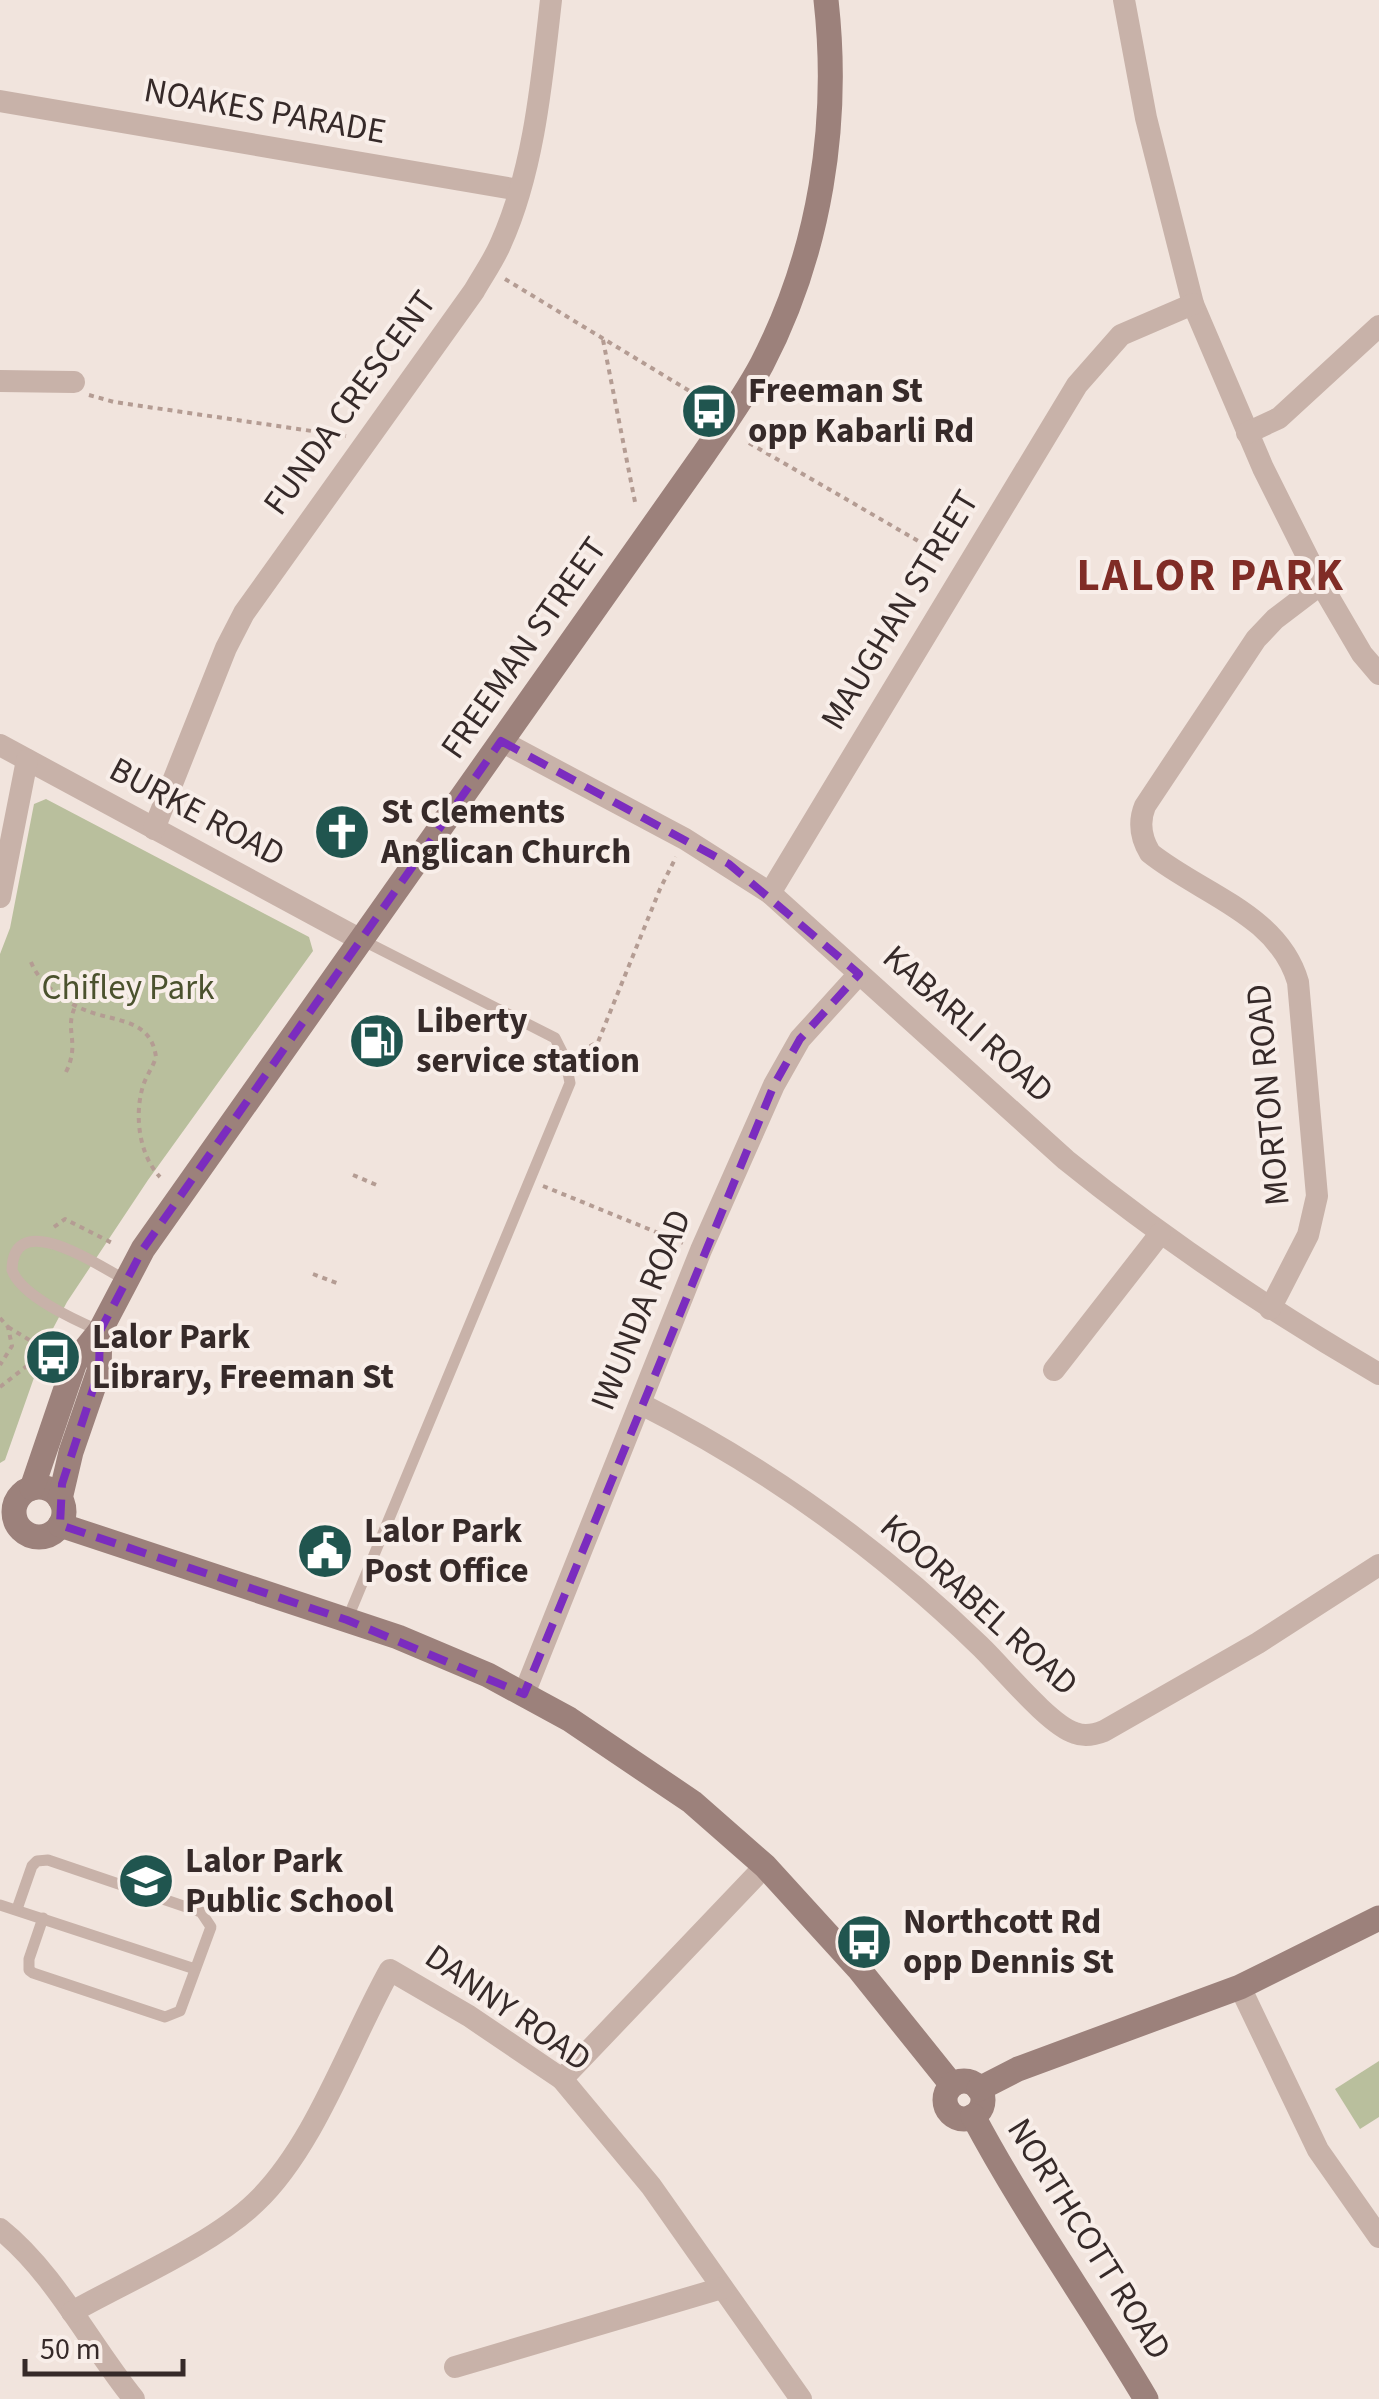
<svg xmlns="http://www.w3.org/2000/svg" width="1379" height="2399" font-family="'Source Sans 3',sans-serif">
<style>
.green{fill:#b9bf9d}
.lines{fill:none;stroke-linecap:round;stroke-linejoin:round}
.path{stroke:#b49c93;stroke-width:4;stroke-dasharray:5 5;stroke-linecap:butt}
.lane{stroke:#c8b2a9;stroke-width:11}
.street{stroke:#c8b2a9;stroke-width:22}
.secondary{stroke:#9c817b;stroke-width:25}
.marked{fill:none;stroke:#7b2cbf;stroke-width:8;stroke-dasharray:20 12;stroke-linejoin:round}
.labels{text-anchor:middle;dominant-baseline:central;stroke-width:8;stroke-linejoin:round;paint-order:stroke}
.street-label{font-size:35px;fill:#362a29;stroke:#f8eee9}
.poi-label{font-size:35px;font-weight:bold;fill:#362a29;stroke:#f8eee9;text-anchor:start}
.park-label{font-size:35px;fill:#4b522e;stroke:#f8eee9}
.district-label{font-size:45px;font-weight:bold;letter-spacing:2.5px;fill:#802c26;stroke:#f8eee9}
</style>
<rect width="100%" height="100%" fill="#f1e4dd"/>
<g class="green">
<polygon points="46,799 309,937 313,951 148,1180 67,1302 48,1338 5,1460 0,1463 0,954 10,928 34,804"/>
<polygon points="1379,2061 1379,2117 1360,2129 1335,2089"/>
</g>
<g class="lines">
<g class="path">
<polyline points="505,279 706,401"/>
<polyline points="603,340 635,502"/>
<polyline points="89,395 114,402 346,436"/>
<polyline points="749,443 946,557"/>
<path d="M31,962C40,985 67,1004 90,1012C119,1022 151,1020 156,1057C153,1067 146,1076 143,1086C134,1115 139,1155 160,1177"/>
<polyline points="581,1051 598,1042 660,889 676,857"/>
<path d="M66,1072C81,1041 63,1030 76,1005"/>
<polyline points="353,1175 379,1186"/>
<polyline points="543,1186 683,1243"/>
<polyline points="54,1227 65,1219 114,1244"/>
<polyline points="313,1274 339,1284"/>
<polyline points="0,1318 8,1327 12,1346 0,1365"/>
<polyline points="8,1327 36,1344 42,1354"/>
<polyline points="269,1381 295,1391"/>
<polyline points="0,1387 51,1347"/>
</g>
<g class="lane">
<path d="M100,1331C75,1320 21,1296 12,1270C13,1206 100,1267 126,1280"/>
<polyline points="347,1620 570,1083 565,1058 555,1038 362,940"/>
<polyline points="0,1905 195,1969"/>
<polyline points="17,1909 32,1866 37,1861 48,1860 201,1912 211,1927 180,2011 165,2017 33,1973 29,1970 29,1959 43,1918"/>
</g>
<g class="street">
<polyline points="1124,0 1146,118 1193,304 1263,468 1321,584 1362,654 1379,674"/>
<polyline points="0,101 519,190"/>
<polyline points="0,381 74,382"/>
<polyline points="1247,433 1279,418 1379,326"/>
<path d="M501,741L685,839L770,893L1066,1160C1165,1240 1269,1310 1379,1374"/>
<polyline points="0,745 361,940"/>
<path d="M154,829L226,648L244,613L474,291C483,275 494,260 501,243C534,170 542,79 551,0"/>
<polyline points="770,893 1077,385 1121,335 1193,304"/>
<polyline points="0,897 27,760"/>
<path d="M1270,1309L1308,1235L1317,1196L1298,982C1278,914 1201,894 1150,853C1141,838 1138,823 1145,806L1256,639L1275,619L1321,584"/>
<polyline points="1054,1370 1160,1234"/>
<path d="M641,1404C766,1467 880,1549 980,1646C1002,1667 1049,1725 1075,1733C1085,1737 1094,1735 1104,1731L1258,1643L1379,1565"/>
<polyline points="524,1694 701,1250 774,1085 800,1039 859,974"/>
<polyline points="1240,1987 1318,2150 1379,2237"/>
<polyline points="562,2079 765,1866"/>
<path d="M0,2229C55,2273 90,2345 134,2399"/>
<path d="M72,2312C127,2281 213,2244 256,2202C315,2146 350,2041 390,1970L469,2016L562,2079L651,2186L801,2399"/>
<polyline points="455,2367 722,2288"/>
</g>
<g class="secondary">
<circle cx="39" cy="1512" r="25"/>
<path d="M32,1488L75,1362L100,1331L143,1249L704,454C724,425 745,396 762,364C820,252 840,124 826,0"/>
<polyline points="60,1499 71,1452 99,1371 100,1331"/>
<polyline points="60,1525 398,1637 488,1675 569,1719 692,1802 765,1866 858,1968 952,2085"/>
<circle cx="964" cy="2100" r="19"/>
<polyline points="979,2089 1018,2069 1240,1987 1379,1918"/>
<path d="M973,2116C1025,2214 1090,2304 1146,2399"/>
</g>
</g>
<path class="marked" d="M501,741L729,864L859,974L800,1039L774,1085L524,1694L347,1620L60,1525L62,1484L99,1371L100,1331L143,1249Z"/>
<defs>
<g id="bus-disc" transform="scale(2.875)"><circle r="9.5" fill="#20554f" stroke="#f8eee9"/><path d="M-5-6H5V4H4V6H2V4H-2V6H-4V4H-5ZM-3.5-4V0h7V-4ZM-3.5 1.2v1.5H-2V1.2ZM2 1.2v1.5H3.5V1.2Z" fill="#fff"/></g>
<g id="church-disc" transform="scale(2.875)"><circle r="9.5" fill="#20554f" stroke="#f8eee9"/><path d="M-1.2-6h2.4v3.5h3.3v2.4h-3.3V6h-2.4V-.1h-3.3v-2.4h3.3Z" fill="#fff"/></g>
<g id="fuel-disc" transform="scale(2.875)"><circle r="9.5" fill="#20554f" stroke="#f8eee9"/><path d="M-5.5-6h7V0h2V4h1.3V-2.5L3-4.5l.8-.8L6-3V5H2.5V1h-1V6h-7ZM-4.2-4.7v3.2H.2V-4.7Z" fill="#fff"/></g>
<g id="civic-disc" transform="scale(2.875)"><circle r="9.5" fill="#20554f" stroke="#f8eee9"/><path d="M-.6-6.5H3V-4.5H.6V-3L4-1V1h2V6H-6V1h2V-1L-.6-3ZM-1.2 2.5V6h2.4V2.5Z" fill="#fff"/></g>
<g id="school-disc" transform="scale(2.875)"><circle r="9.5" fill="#20554f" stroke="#f8eee9"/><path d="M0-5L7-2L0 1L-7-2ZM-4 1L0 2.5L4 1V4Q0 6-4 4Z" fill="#fff"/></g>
</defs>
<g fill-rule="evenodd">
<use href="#bus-disc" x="709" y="411"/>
<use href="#church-disc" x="342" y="832"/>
<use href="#fuel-disc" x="377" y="1041"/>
<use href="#bus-disc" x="53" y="1357"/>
<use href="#civic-disc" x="325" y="1551"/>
<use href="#school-disc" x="146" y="1881"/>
<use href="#bus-disc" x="864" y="1942"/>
</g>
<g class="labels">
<g class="street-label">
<text transform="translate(265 111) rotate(10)">NOAKES PARADE</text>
<text transform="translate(350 403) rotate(-54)">FUNDA CRESCENT</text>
<text transform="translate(900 610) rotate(-59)">MAUGHAN STREET</text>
<text transform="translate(524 648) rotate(-55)">FREEMAN STREET</text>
<text transform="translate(197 812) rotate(28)">BURKE ROAD</text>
<text transform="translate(968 1024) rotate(42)">KABARLI ROAD</text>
<text transform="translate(1268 1095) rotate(-95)">MORTON ROAD</text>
<text transform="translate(641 1310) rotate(-68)">IWUNDA ROAD</text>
<text transform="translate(979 1605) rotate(42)">KOORABEL ROAD</text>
<text transform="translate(508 2008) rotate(35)">DANNY ROAD</text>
<text transform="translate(1089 2239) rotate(58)">NORTHCOTT ROAD</text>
</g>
<g class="poi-label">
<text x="748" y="391">Freeman St<tspan x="748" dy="40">opp Kabarli Rd</tspan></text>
<text x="381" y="812">St Clements<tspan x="381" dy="40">Anglican Church</tspan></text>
<text x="416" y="1021">Liberty<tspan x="416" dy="40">service station</tspan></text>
<text x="92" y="1337">Lalor Park<tspan x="92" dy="40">Library, Freeman St</tspan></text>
<text x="364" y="1531">Lalor Park<tspan x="364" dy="40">Post Office</tspan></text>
<text x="185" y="1861">Lalor Park<tspan x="185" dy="40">Public School</tspan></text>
<text x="903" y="1922">Northcott Rd<tspan x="903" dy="40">opp Dennis St</tspan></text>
</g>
<g class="park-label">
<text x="128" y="988">Chifley Park</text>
</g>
<g class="district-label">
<text x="1211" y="576">LALOR PARK</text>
</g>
</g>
<path d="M25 2359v15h158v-15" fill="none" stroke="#362a29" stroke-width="5"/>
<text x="40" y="2359" font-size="30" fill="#362a29" stroke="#f8eee9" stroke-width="8" paint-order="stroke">50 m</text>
</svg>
